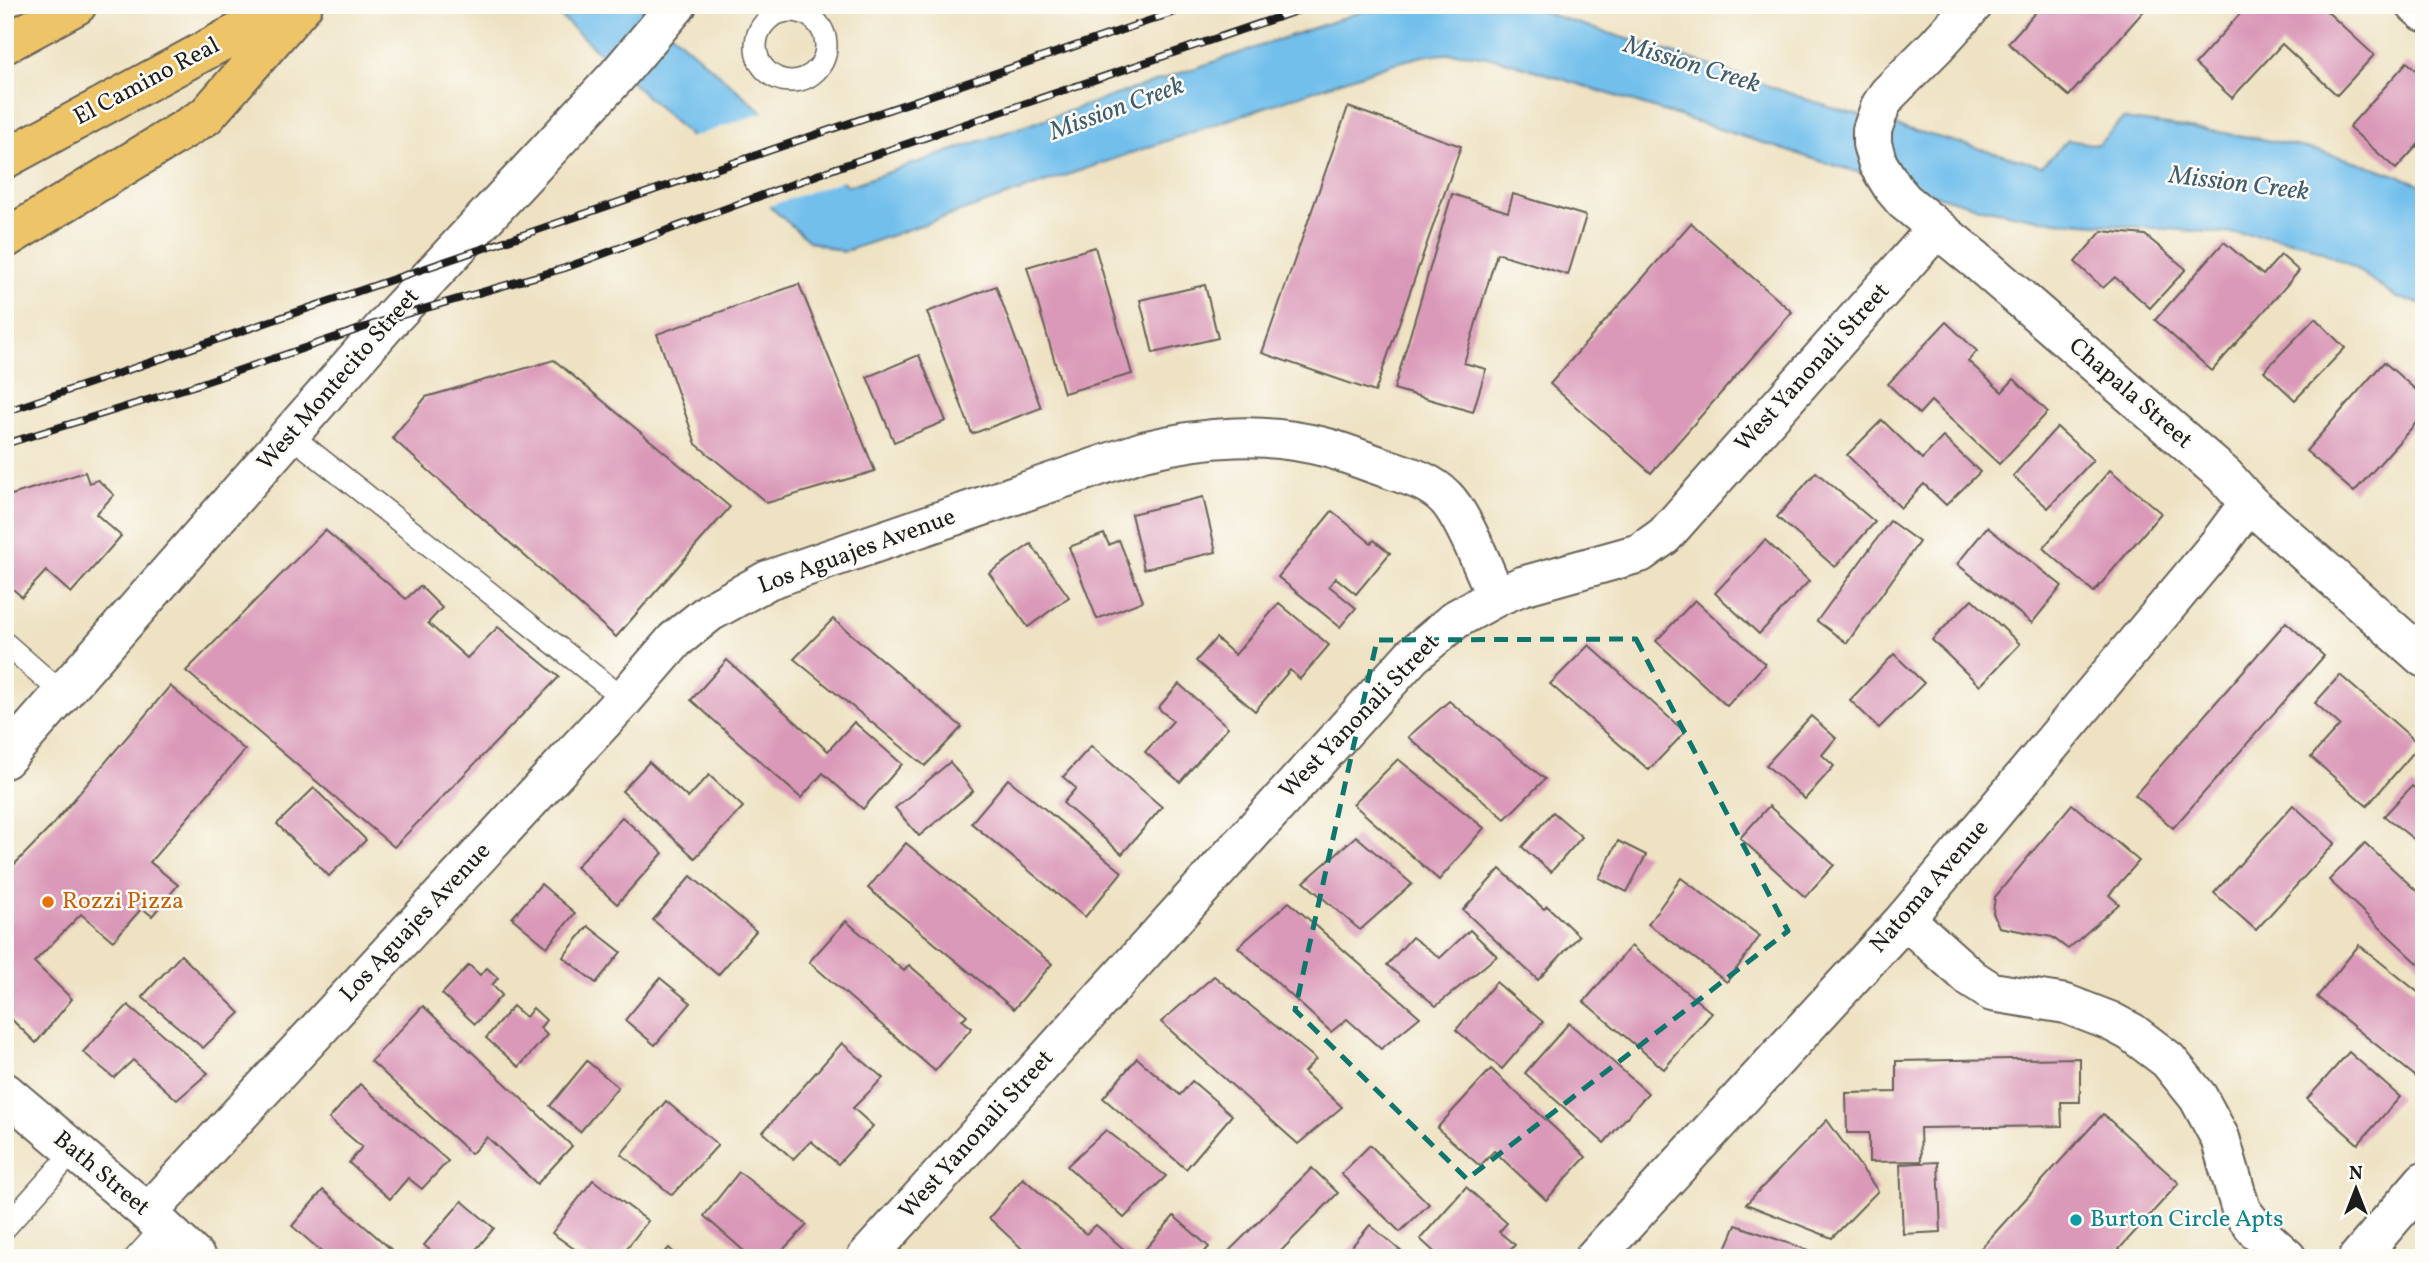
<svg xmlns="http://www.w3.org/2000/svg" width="2429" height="1263" font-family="Vollkorn,serif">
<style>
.water{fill:#72bfec;stroke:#476e84;stroke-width:2}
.pier{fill:#eee2c3}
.building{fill:#da99b8}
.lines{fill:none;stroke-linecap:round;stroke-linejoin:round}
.service-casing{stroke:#666156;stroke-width:24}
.minor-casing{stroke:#666156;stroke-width:42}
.tertiary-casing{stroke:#666156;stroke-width:42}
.motorway-casing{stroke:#666156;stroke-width:42}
.service{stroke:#fff;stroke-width:21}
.minor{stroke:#fff;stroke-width:38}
.tertiary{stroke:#fff;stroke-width:38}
.motorway{stroke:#eec469;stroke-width:38}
.rail-casing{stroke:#1c1c1c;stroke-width:8}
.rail{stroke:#fdfcf7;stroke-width:5;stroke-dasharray:16;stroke-linecap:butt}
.marked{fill:none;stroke:#0f766e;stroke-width:5;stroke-dasharray:14 9;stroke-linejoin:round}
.food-dot{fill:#e8710a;stroke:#fdfcf7;stroke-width:2.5}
.culture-dot{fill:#0f9aa8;stroke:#fdfcf7;stroke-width:2.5}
.labels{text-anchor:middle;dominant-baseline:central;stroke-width:5;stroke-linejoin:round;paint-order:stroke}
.street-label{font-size:24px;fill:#1c1c1c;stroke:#fdfcf7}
.food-label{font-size:24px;fill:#c56008;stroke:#fdfcf7;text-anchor:start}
.culture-label{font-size:24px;fill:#0d838f;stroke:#fdfcf7;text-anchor:start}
.water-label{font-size:26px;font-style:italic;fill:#3e5d6f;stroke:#fdfcf7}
</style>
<rect width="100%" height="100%" fill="#fdfcf7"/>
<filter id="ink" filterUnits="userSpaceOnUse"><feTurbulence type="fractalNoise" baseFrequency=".0143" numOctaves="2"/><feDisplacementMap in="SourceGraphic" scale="14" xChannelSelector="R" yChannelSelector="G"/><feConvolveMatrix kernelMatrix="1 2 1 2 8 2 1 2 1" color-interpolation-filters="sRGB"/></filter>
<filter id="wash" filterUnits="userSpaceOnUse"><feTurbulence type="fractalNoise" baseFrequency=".00686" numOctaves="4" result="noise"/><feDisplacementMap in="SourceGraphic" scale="28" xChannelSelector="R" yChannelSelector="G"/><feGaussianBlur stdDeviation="1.57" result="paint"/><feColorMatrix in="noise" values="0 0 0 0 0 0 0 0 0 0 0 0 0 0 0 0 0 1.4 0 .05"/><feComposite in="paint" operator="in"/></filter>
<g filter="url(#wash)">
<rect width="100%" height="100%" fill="#eee2c3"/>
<path class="water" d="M548,5H639L848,186L1381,5H1520L1691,59L1829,107L2042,166L2068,140L2098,145L2123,119C2229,133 2323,143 2424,186V304L2397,298L2352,266L2306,244L2266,236L2042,220L1977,207L1823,162L1499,59L1463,53L1427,55L1391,64L843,252L809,241L694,140Z"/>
<polygon class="pier" points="767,111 844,180 766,207 689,138"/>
<g id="blocks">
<g class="building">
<polygon points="2042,5 2149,5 2069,96 2008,43"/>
<polygon points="2248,5 2320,5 2374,55 2337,95 2282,44 2232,98 2195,64"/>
<polygon points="2407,62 2424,77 2424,138 2396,169 2349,127"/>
<polygon points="1348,107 1461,146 1375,392 1262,353"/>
<polygon points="1452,194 1508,212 1513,194 1586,216 1568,275 1497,253 1464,363 1486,369 1473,412 1394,389"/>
<polygon points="1691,223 1792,312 1651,473 1550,384"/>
<polygon points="2102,231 2145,235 2186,269 2150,308 2115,277 2103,288 2075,262"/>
<polygon points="2224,242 2263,275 2281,255 2299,271 2212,371 2155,320"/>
<polygon points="1095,247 1132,374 1064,393 1027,267"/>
<polygon points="799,284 875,471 767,503 696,444 657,334"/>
<polygon points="1205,285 1218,338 1153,353 1140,300"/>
<polygon points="996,286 1041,408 972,434 927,312"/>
<polygon points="2315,318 2345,348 2295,400 2264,371"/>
<polygon points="1946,322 1977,351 1968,361 2002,392 2014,379 2048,412 1999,464 1931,401 1919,414 1888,384"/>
<polygon points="919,355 946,421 894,442 867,377"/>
<polygon points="554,360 730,507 616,637 392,438 426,397"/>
<polygon points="2384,362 2424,397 2424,414 2354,492 2306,451"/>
<polygon points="1882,420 1922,459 1943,437 1980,472 1946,505 1924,484 1901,508 1847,455"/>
<polygon points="2057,427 2093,460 2048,508 2013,476"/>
<polygon points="2110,470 2161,513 2094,592 2043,548"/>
<polygon points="85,472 89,483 98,480 114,495 96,514 121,536 71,593 46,571 22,597 5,582 5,497"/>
<polygon points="1816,472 1875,522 1835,567 1777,517"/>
<polygon points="1203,497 1216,552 1144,569 1131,514"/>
<polygon points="1332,511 1371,543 1374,540 1390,553 1356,594 1336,578 1329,586 1356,608 1340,627 1278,577"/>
<polygon points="1890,521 1919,542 1847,643 1817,621"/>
<polygon points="1987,527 2062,586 2032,623 1957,564"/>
<polygon points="325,530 406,599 420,586 442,608 428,623 467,658 498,627 559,677 394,847 186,671"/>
<polygon points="1104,534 1109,545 1119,540 1143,601 1097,619 1069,547"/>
<polygon points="1765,540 1809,581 1759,634 1715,593"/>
<polygon points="1031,544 1069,597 1028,627 989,573"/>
<polygon points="1972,599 2020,644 1980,686 1932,640"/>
<polygon points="1695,600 1765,664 1727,706 1656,641"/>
<polygon points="1279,603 1329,645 1300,679 1290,670 1255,711 1196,661 1216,638 1235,655"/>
<polygon points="833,619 962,727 925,766 794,659"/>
<polygon points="2286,622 2324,656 2173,828 2135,795"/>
<polygon points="1589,645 1685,732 1649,770 1550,684"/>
<polygon points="1894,654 1924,683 1879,728 1850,700"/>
<polygon points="727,660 828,751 854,722 902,764 863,809 823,773 801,798 691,700"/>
<polygon points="2340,675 2420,745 2367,806 2311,757 2340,725 2315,703"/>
<polygon points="1179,684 1228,727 1180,782 1145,752 1173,721 1158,708"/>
<polygon points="170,686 245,750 150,862 178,885 152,916 142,908 113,941 81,914 34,962 72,999 36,1043 5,1013 5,874 49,829"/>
<polygon points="1449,701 1545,779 1505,819 1408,737"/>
<polygon points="1811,716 1836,738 1822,755 1834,766 1805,799 1766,765"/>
<polygon points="1091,746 1162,807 1122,854 1063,803 1076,788 1063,777"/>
<polygon points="1398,759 1484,828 1439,880 1353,804"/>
<polygon points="649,762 688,798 709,775 743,807 695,858 622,791"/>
<polygon points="950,762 973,791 919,836 895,808"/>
<polygon points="1008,779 1122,872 1085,917 971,823"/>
<polygon points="2412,786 2424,795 2424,847 2384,816"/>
<polygon points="314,788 366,840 329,876 277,824"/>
<polygon points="2072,804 2139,861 2109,895 2119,904 2068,949 2052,937 1999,927 1993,913 1995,897"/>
<polygon points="2293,805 2335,843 2256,930 2214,893"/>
<polygon points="1769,806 1834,865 1805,897 1740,838"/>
<polygon points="1553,812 1582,837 1551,872 1522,847"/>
<polygon points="622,817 663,853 617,904 576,867"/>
<polygon points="1356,836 1412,884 1360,930 1304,882"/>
<polygon points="1618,841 1646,855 1627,892 1599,878"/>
<polygon points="906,843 1052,964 1014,1009 868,888"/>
<polygon points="2365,843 2424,898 2424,969 2329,880"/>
<polygon points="1500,869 1544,909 1547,906 1579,936 1538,980 1463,910"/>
<polygon points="691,876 756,931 718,975 653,920"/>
<polygon points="1681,878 1760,936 1727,982 1648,924"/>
<polygon points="541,884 575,913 547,947 512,918"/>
<polygon points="1289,902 1420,1017 1381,1049 1347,1019 1331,1032 1238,947"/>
<polygon points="846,921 904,971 909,965 967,1015 962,1020 972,1028 935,1071 809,962"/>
<polygon points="588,926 621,952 596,983 563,957"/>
<polygon points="1470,930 1497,956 1436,1006 1387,965 1412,937 1440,958"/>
<polygon points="2359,945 2424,997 2424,1075 2420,1080 2317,997"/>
<polygon points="1631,946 1712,1013 1664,1069 1584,1002"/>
<polygon points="181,955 240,1013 203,1048 142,997"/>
<polygon points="469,965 480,975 487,968 498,978 492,985 502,995 475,1024 442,994"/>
<polygon points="1214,976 1316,1059 1304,1072 1342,1107 1298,1144 1161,1022"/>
<polygon points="660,978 691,1003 655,1045 625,1020"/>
<polygon points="1496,982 1543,1022 1502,1069 1456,1030"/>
<polygon points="128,1005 208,1073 177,1100 133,1060 114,1078 83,1052"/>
<polygon points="423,1006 572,1146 537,1184 487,1137 471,1154 371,1061"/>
<polygon points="513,1006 526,1017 533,1008 546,1020 540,1028 547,1035 519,1067 486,1038"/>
<polygon points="1569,1023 1648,1093 1604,1143 1525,1073"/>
<polygon points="842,1043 883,1078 853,1108 873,1126 838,1164 811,1141 793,1159 763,1132"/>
<polygon points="2349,1052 2400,1097 2358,1144 2307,1099"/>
<polygon points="1137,1058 1180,1095 1192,1081 1232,1115 1186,1169 1103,1098"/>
<polygon points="2080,1058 2080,1102 2061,1102 2062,1126 1920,1128 1921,1161 1869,1162 1869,1133 1847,1133 1846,1093 1896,1092 1896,1061"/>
<polygon points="587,1061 618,1087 580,1132 550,1106"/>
<polygon points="1491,1069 1586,1157 1546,1200 1494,1151 1480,1166 1437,1128"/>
<polygon points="360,1084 448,1161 422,1189 408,1178 390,1199 349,1163 362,1147 329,1119"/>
<polygon points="666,1101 718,1145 672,1195 621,1154"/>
<polygon points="2103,1114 2179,1183 2111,1258 1972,1258"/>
<polygon points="1827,1120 1878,1191 1832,1238 1746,1204"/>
<polygon points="1106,1130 1166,1176 1124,1218 1067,1166"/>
<polygon points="1370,1145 1429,1204 1400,1232 1341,1174"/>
<polygon points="1938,1162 1941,1232 1903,1234 1900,1164"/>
<polygon points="1312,1168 1338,1193 1274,1258 1222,1258"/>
<polygon points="739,1172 807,1225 775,1258 752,1258 704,1216"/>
<polygon points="1023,1178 1086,1234 1096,1225 1134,1258 1032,1258 989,1218"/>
<polygon points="593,1180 648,1221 619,1258 587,1258 552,1233"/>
<polygon points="1466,1187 1507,1223 1499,1232 1515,1245 1504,1258 1441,1258 1420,1239"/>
<polygon points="323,1190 401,1258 329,1258 292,1226"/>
<polygon points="462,1201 494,1228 469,1258 439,1258 424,1245"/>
<polygon points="1174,1216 1209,1247 1199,1258 1146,1258 1141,1254"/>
<polygon points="1370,1225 1409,1258 1342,1258"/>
<polygon points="1736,1225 1828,1257 1828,1258 1722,1258"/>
<polygon points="669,1248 680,1258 660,1258"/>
</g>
</g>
</g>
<g filter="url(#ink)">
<use href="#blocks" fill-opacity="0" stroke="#666156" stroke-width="2"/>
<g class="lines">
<g class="service-casing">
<g id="service">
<circle cx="791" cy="46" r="35"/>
<polyline points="290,435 624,699"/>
<polyline points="5,643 62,693"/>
<polyline points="5,1228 73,1152"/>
<polyline points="135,1258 162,1228"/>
</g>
</g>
<g class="minor-casing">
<g id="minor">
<polyline points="1973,5 1936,46 1888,94 1881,105 1872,130 1872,144 1878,164 1893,188 1904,201 1976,260 2224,475 2249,503 2424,658"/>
<polyline points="2416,5 2424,12"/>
<polyline points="1905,919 1972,979 1992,992 2066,1004 2110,1021 2131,1032 2168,1060 2198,1097 2220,1138 2241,1210 2258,1232 2287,1258"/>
<polyline points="5,1092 148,1213 196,1258"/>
<path d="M148,1213L624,699L675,640L710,612L768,580L1143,451C1205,436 1265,431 1328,448C1346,453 1365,461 1383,467C1405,475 1428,480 1445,497C1463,514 1485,572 1496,597"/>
<polyline points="866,1258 1412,656 1456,619 1496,597 1522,586 1640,553 1664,536 1937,228"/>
<polyline points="1594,1258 1905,919 2217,546 2249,503"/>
<polyline points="2358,1258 2424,1181"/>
</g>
</g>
<g class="tertiary-casing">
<polyline id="tertiary" points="5,759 392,318 616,77 677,5"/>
</g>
<g class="motorway-casing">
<g id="motorway">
<polyline points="5,44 77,5"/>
<polyline points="5,159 289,5"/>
<polyline points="5,239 206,116 303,5"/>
</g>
</g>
<use href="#service" class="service"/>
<use href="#minor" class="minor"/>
<use href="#tertiary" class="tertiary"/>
<use href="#motorway" class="motorway"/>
<g class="rail-casing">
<g id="rail">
<polyline points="5,412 1195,5"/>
<polyline points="5,444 193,386 392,318 565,268 836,168 1314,5"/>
</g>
</g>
<use href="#rail" class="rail"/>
</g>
</g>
<path class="marked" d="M1636,639L1788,931L1467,1179L1295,1010L1377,640Z"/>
<circle class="food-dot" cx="48" cy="902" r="7"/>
<circle class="culture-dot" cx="2076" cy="1220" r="7"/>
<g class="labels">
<g class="street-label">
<text transform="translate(147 82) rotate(-28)">El Camino Real</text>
<text transform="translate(1813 368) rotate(-48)">West Yanonali Street</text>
<text transform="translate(339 380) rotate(-49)">West Montecito Street</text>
<text transform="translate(2130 394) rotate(41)">Chapala Street</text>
<text transform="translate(857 552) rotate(-20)">Los Aguajes Avenue</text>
<text transform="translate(1360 717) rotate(-46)">West Yanonali Street</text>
<text transform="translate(1930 887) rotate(-49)">Natoma Avenue</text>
<text transform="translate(416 923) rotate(-47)">Los Aguajes Avenue</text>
<text transform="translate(977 1135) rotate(-48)">West Yanonali Street</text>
<text transform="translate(101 1174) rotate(40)">Bath Street</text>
</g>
<g class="food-label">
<text x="62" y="902">Rozzi Pizza</text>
</g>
<g class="culture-label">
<text x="2090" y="1220">Burton Circle Apts</text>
</g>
<g class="water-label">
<text transform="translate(1692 65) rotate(17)">Mission Creek</text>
<text transform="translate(1117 109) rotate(-20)">Mission Creek</text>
<text transform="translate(2239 184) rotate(7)">Mission Creek</text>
</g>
</g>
<rect width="2429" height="1263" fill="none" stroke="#fdfcf7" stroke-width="28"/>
<g transform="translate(2356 1189)" stroke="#fdfcf7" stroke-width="5" paint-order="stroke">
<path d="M0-5L12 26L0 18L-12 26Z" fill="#1c1c1c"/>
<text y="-10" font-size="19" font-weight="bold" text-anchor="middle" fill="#1c1c1c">N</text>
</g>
</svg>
